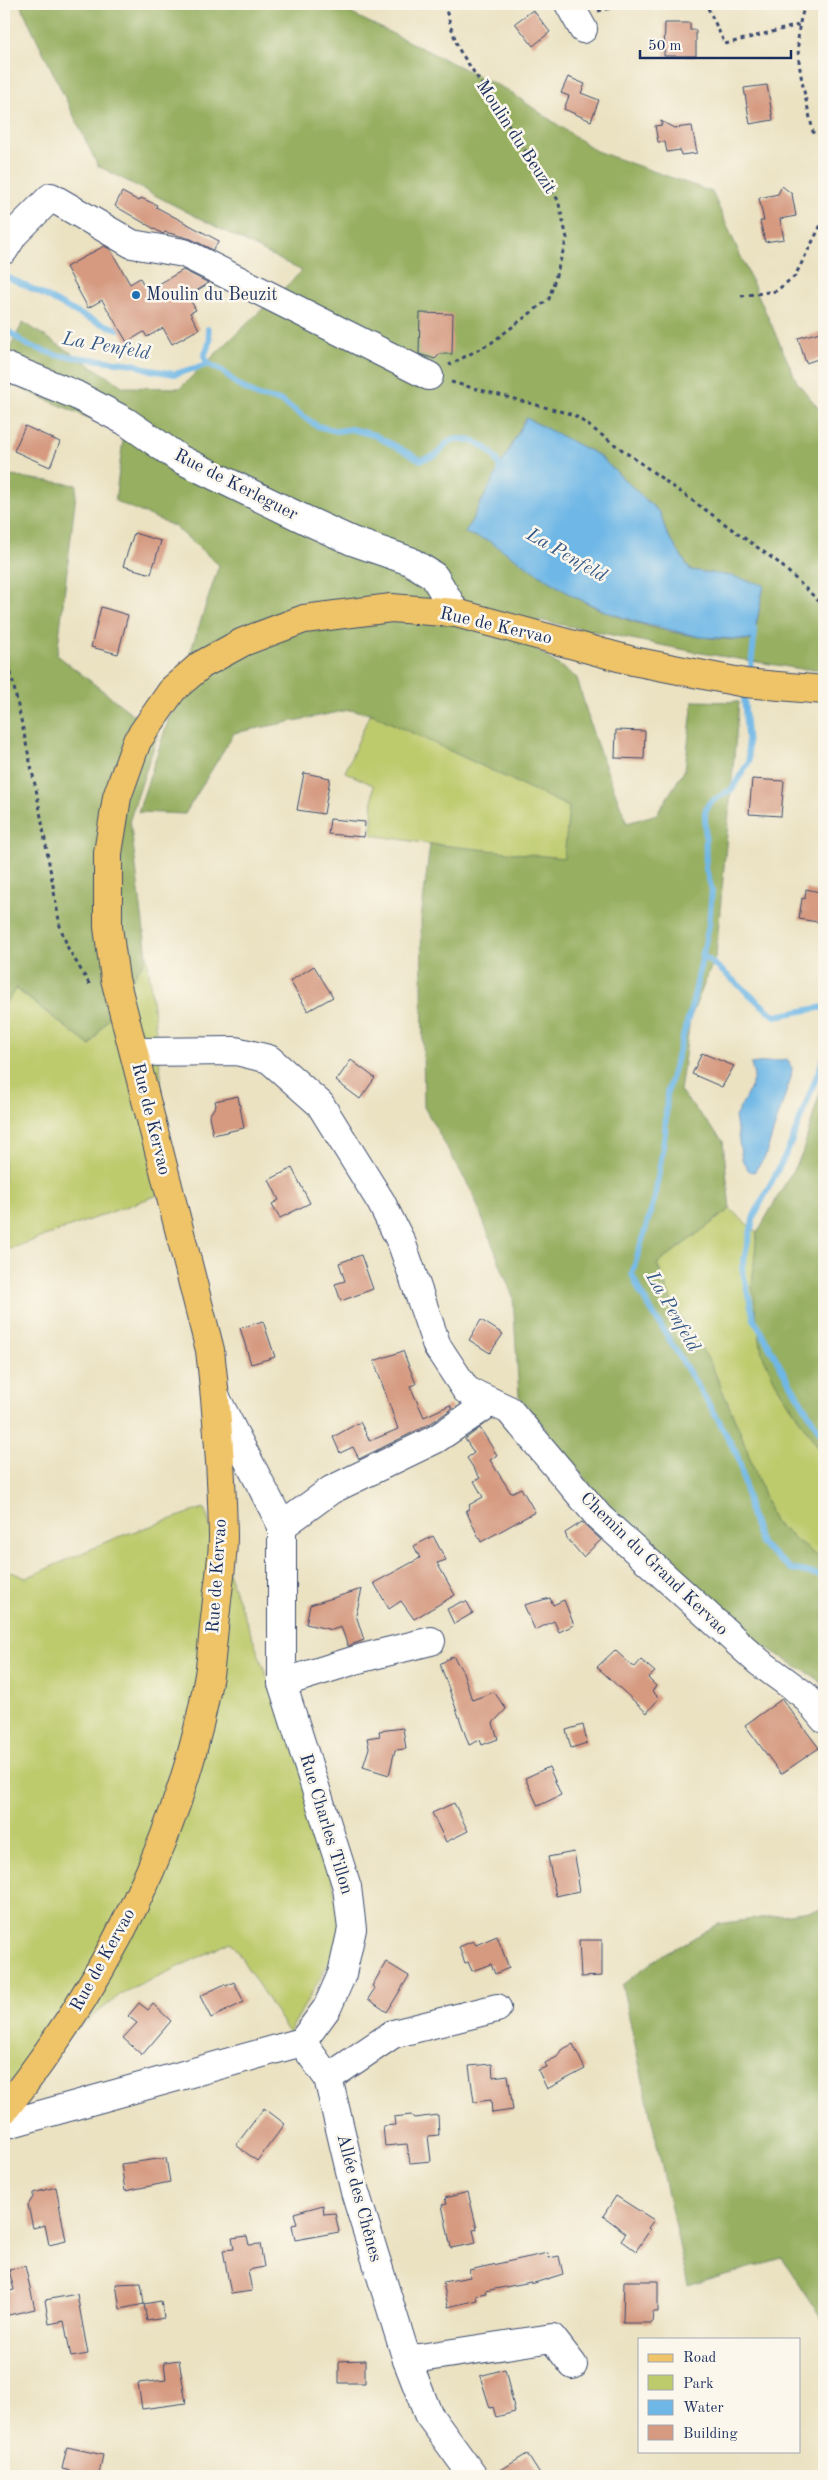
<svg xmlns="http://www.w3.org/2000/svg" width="828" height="2480" font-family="'Old Standard TT',serif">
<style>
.green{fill:#becb6d;stroke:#6c7d66}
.forest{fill:#96af60;stroke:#586f5f;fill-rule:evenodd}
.water{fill:#6eb7e6;stroke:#4473a2}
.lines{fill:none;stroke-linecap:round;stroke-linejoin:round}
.stream{stroke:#6eb7e6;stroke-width:6}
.building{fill:#d59a80}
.minor-casing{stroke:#3a4a6d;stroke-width:30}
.major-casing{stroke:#3a4a6d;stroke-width:30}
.path{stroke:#3a4a6d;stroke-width:3;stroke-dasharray:4 4;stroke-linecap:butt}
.minor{stroke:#fff;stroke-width:28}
.major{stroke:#efc469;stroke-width:28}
.poi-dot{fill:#1f6fb2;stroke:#fbf7ec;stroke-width:2}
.labels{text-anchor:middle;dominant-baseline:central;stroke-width:5;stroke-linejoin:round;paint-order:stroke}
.street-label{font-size:18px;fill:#1b2f5e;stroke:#fbf7ec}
.poi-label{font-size:18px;fill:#1b2f5e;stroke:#fbf7ec;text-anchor:start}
.water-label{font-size:19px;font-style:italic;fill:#345887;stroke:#fbf7ec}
</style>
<rect width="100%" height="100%" fill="#fbf7ec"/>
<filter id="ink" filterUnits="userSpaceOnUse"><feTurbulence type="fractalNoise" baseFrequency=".02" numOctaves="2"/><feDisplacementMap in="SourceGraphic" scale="10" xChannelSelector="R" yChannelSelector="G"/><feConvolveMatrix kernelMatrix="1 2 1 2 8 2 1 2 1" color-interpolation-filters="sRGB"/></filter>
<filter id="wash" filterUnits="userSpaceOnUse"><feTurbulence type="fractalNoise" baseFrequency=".0096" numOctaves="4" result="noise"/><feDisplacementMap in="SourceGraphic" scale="20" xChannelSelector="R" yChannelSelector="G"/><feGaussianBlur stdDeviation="1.12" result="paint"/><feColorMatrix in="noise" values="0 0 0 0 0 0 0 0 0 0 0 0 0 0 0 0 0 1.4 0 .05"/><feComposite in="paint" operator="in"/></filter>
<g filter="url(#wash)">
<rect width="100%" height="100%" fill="#ebe2c2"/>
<g class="green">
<polygon points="370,713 569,807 565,859 430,844 372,835 373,785 345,772"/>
<polygon points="147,956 161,1075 158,1195 4,1251 4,1006 15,988 90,1046"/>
<polygon points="730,1209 757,1233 752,1287 778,1387 824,1456 824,1562 774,1522 739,1429 710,1362 673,1305 657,1264"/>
<polygon points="204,1508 323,1827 343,1937 289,2033 231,1942 121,1994 4,2087 4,1569 26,1578 118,1537"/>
</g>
<g class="forest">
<path d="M20,4H332L507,90L596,151L712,192L797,382L824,415V669H801L695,652L538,620L534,648L577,678L594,737L627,823L657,814L685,769L693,701L739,702L716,955L690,1019L680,1091L723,1141L730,1209L657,1264L673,1305L710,1362L739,1429L774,1522L824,1562V1686L815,1677L760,1644L687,1583L590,1485L519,1396L513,1297L472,1192L424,1107L421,920L430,844L564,858L569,807L370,713L349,710L234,733L185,814L138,812L219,565L174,526L115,501L124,433L4,381V360L23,322L124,387L180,388L302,271L98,166ZM526,418L598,455L660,513L666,532L690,570L731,576L764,585L753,640C693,641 623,625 570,594C542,578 518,556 490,541C483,537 473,536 465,533Z"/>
<polygon points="4,475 77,485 57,655 158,734 130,819 147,956 90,1046 16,988 4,1006"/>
<polygon points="824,1078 824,1456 778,1387 762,1354 752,1287 757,1233 802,1154"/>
<polygon points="824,1909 824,2322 782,2258 688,2286 622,1985 652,1962 718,1924"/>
</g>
<g class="water">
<polygon points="526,418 598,455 660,513 666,532 690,570 731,576 764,585 753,640 700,637 640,623 607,612 571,595 489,541 465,533"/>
<polygon points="787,1059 792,1068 791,1077 765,1157 754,1172 749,1171 742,1160 735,1117 751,1087 754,1076 751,1064"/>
</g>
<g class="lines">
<g class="stream">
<path d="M4,276C44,291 78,319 119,329"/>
<path d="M4,328L27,345L56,355L134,364L150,370L175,374L209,364L222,371L238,385L258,396L281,401L317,426L337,431L351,429L374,435L421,460C426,458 432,457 436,455C441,451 445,443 450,441C470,433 501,452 500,473"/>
<polyline points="208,329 210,341 204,357 209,364"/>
<polyline points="751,625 755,631 751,665"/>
<polyline points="744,697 749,761 732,789 709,803 705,812 706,869 712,890 709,925 693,1001 667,1093 665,1133 655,1197 632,1274 640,1292 718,1419 736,1453 740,1463 750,1512 761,1544 791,1569 824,1576"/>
<path d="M702,955C728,974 750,996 775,1016L824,1007"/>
<polyline points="824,1057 789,1148 754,1216 742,1268 754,1319 784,1373 824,1439"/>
</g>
</g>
<g id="blocks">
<g class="building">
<polygon points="533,10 550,32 533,46 515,23"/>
<polygon points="665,23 690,23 690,30 696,30 696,56 664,56"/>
<polygon points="568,77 585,84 581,93 599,100 591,121 564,109 569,96 561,93"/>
<polygon points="767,85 773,120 750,124 744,88"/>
<polygon points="661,121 674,128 692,126 697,153 681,155 680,150 667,152 665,142 658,142 655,126 662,125"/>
<polygon points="782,186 792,194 796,216 780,219 784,239 765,242 760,221 764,221 759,198 778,194"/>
<polygon points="122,192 139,201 141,198 157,205 156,207 219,241 213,250 191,239 165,232 163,234 115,206"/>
<polygon points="104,246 110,249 130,284 140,278 147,291 183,270 209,283 188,296 196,310 190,313 199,329 172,344 163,328 147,337 144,332 127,342 102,300 88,308 66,267"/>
<polygon points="420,313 453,314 452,354 440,354 435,359 419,354"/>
<polygon points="824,331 824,357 806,363 798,338"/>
<polygon points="25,426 60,442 50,467 14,451"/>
<polygon points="134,533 161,541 151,574 123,566"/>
<polygon points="101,607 128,615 118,654 91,647"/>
<polygon points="616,730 645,731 644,759 615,758"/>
<polygon points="304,773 330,778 324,814 297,810"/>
<polygon points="752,779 784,781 781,816 749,814"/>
<polygon points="330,819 365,822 364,837 328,834"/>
<polygon points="806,889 824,893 824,923 799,919 802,898 805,899"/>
<polygon points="314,966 333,997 308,1011 290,981"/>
<polygon points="702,1053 734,1066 722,1087 692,1074"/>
<polygon points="351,1060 375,1078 360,1099 336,1081"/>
<polygon points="238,1096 244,1128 213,1135 209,1116 216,1105 215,1101"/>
<polygon points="292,1168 310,1203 280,1218 272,1204 279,1200 269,1180"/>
<polygon points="361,1255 373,1289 341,1301 335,1284 345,1281 339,1263"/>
<polygon points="481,1320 503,1334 490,1353 469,1340"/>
<polygon points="263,1321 275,1357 251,1364 240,1328"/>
<polygon points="403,1351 416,1384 410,1386 424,1417 450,1405 452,1409 428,1425 359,1459 353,1447 340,1453 333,1437 360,1422 370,1441 398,1429 374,1361"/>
<polygon points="480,1428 497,1455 490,1460 511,1493 521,1488 535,1512 481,1542 466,1511 470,1508 469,1505 483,1497 474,1481 480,1478 467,1458 474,1453 465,1439"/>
<polygon points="582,1522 601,1540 583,1557 567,1538 565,1533"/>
<polygon points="433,1536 446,1560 437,1563 455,1595 414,1619 401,1601 389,1609 374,1583 420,1558 414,1546"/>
<polygon points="362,1589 356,1615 364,1640 348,1646 341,1627 332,1630 306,1624 310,1605"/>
<polygon points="550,1598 553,1605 564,1600 574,1625 559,1632 554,1621 535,1630 524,1605"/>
<polygon points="461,1602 467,1602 473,1613 454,1624 447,1609"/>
<polygon points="615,1650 631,1665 635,1667 641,1660 655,1672 648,1678 656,1686 652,1691 659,1698 647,1713 597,1667"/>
<polygon points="453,1656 463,1672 472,1700 494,1692 506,1709 493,1723 498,1739 482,1745 480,1740 469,1745 440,1664"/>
<polygon points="782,1699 819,1748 781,1774 745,1725"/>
<polygon points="583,1725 587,1743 571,1748 566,1730"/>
<polygon points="403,1728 406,1749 395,1750 389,1775 363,1767 369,1748 367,1738 380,1736 379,1731"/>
<polygon points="549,1767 561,1795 538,1806 525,1778"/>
<polygon points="454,1803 468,1831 446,1842 432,1813"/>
<polygon points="574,1852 579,1879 577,1880 579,1891 556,1896 548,1857"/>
<polygon points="497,1936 509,1968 495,1974 491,1964 472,1971 468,1962 465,1963 459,1947 473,1941 476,1945"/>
<polygon points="579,1940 602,1940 602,1976 581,1977"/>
<polygon points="386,1962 409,1976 387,2012 368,1999 375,1988 372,1986"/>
<polygon points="234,1982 244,2002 211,2018 200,1996 225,1984 226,1986"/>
<polygon points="139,2003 148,2010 153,2004 171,2021 142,2055 123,2038 137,2023 128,2016"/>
<polygon points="573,2044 585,2069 547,2089 538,2070 547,2067 545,2063 557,2057 561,2050"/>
<polygon points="492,2064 493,2077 508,2075 513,2110 492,2113 491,2100 474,2102 469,2066"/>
<polygon points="264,2108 285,2124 257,2161 236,2145"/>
<polygon points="411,2115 414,2118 438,2115 439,2135 428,2136 431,2161 410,2163 407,2144 385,2146 383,2126 395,2125 394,2117"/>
<polygon points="166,2158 170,2182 125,2191 121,2164"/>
<polygon points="56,2187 66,2241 49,2245 45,2225 33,2228 28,2205 33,2197 33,2193"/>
<polygon points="468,2192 477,2229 473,2230 476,2243 451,2248 442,2205 447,2204 445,2198"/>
<polygon points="616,2196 654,2220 648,2228 650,2230 636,2251 621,2240 626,2233 603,2216"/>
<polygon points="323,2205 324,2214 335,2213 339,2232 295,2240 292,2225 297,2224 294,2213"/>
<polygon points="247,2236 249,2245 260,2244 264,2267 248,2270 252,2291 231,2294 223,2250 234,2249 232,2238"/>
<polygon points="548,2253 549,2258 559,2256 563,2274 531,2284 531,2282 485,2291 486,2293 476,2295 477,2300 448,2307 443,2282 470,2277 469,2270"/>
<polygon points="25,2266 35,2309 4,2316 4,2292 14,2290 9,2270"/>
<polygon points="624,2281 658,2281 658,2312 653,2312 652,2323 623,2323"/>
<polygon points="141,2283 144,2304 161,2301 164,2318 147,2321 144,2304 120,2309 116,2284"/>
<polygon points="77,2294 88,2354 71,2357 64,2321 49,2324 45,2300"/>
<polygon points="179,2360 186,2403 142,2409 138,2383 166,2380 164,2362"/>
<polygon points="365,2360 365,2383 339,2383 339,2361"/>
<polygon points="505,2369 515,2412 496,2417 493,2407 490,2408 480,2376"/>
<polygon points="67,2447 103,2455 99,2474 89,2472 88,2475 62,2469"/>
<polygon points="527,2454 541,2476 491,2476"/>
</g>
</g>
</g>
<g filter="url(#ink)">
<use href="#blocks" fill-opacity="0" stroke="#3a4a6d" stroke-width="1"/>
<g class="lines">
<g class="minor-casing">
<g id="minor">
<polyline points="569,4 583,29"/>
<polyline points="4,250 14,234 51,197 132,244 184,253 429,376"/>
<polyline points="4,366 76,395 125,421 180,459 308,521 352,541 410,561 434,576 456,613"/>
<polyline points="135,1052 236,1051 269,1059 320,1104 381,1202 402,1244 437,1346 466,1390 509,1410 599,1517 759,1662 804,1695 824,1719"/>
<polyline points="215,1396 282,1526 331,1490 436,1439 491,1402"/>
<polyline points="282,1683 362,1658 431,1641"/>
<polyline points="302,2042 328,2078 355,2192 407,2360 428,2414 473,2476"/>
<polyline points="328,2078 393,2034 497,2008"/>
<polyline points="4,2125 302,2042 327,2008 342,1974 352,1929 347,1887 282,1683 282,1526"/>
<polyline points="407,2360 552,2338 573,2365"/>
</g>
</g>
<g class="major-casing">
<path id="major" d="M4,2110C104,1985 183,1834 209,1675C212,1654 213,1632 216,1610C218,1586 223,1561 223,1537C222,1475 217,1412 210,1350L115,979L108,927V853L117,797L137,741L173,689L201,665L243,642L304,619L391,608L456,613L633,661L745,683L824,690"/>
</g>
<g class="path">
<polyline points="444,4 458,48 558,200 567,238 549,299 491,343 449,365"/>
<polyline points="701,4 708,8 725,44 799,25"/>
<path d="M806,4C788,43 805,91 813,132L824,136"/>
<polyline points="598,11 629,4"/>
<polyline points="741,296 776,291 795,276 824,219"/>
<polyline points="451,382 574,415 779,563 824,606"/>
<polyline points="4,641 37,794 60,926 68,948 91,987"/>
</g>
<use href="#minor" class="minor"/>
<use href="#major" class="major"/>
</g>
</g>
<circle class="poi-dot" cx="136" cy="295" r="5"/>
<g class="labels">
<g class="street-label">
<text transform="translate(516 137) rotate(57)">Moulin du Beuzit</text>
<text transform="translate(236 485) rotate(27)">Rue de Kerleguer</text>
<text transform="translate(496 626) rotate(13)">Rue de Kervao</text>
<text transform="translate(151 1119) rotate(76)">Rue de Kervao</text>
<text transform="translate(654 1564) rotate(44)">Chemin du Grand Kervao</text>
<text transform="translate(217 1576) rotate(-86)">Rue de Kervao</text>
<text transform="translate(326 1824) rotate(73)">Rue Charles Tillon</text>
<text transform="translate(103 1960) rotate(-61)">Rue de Kervao</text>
<text transform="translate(359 2198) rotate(75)">Allée des Chênes</text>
</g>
<g class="poi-label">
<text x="146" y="295">Moulin du Beuzit</text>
</g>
<g class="water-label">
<text transform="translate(106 347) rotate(10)">La Penfeld</text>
<text transform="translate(566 556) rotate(30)">La Penfeld</text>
<text transform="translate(672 1312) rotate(60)">La Penfeld</text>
</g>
</g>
<rect width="828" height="2480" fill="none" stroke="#fbf7ec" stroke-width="20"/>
<rect x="638" y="2338" width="162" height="115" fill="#fbf7ec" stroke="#a1a7b3"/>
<rect x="648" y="2354" width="25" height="8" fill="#efc469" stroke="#a1a7b3"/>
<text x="683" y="2362" font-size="15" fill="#1b2f5e">Road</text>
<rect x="648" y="2375" width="25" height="15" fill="#becb6d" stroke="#a1a7b3"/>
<text x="683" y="2388" font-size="15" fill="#1b2f5e">Park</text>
<rect x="648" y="2400" width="25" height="15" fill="#6eb7e6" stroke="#a1a7b3"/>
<text x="683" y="2412" font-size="15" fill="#1b2f5e">Water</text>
<rect x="648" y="2425" width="25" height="15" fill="#d59a80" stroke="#a1a7b3"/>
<text x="683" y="2438" font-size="15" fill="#1b2f5e">Building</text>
<path d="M640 50v8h151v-8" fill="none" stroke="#1b2f5e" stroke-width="2.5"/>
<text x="648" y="50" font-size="15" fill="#1b2f5e" stroke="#fbf7ec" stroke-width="4" paint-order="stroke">50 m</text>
</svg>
